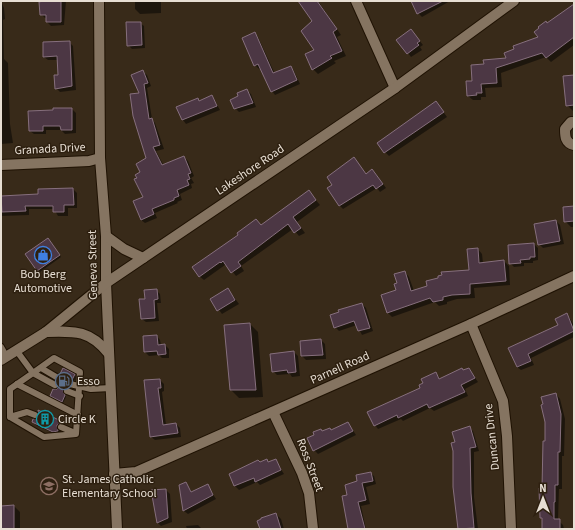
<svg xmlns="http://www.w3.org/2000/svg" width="575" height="530" font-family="'Source Sans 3',sans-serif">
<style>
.shadow{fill:#0007}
.building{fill:#4c3744;stroke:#866f7d}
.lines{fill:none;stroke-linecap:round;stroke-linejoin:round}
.service-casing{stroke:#1f1203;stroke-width:8}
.minor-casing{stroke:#1f1203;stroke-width:12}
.tertiary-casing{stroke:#1f1203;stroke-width:12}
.secondary-casing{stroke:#1f1203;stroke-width:12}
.service{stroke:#857461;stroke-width:6}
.minor{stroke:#857461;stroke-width:10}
.tertiary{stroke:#857461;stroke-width:10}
.secondary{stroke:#857461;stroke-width:10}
.labels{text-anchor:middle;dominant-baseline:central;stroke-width:3;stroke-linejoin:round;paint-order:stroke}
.street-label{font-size:12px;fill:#e7ded3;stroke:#2e2010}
.poi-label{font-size:12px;fill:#e7ded3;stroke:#2e2010;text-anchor:start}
</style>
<rect width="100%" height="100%" fill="#382a19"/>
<g class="shadow">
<polygon points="1,1 4,8 5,19 3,20 4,59 8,63 10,124 13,143 1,144"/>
<polygon points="44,1 66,1 64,25 51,26 47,22 47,18 45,18 41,14"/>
<polygon points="135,1 161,1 161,13 140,14 135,9"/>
<polygon points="299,1 318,1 341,35 337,37 346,56 334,61 336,63 318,74 313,69 316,50 313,22"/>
<polygon points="414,1 450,1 422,17 418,13"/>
<polygon points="574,5 574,45 551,62 546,57 501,73 502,87 485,88 486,97 481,97 481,100 473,100 468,96 473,82 485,65 508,59 540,37 547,24"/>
<polygon points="140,23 144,26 145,48 132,49 128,45"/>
<polygon points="411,30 423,45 420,47 422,50 411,57 398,40"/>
<polygon points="254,33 258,37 275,74 291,67 294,71 300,84 275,95 272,91 261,68 259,69 255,65"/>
<polygon points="69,42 73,46 76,90 60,92 56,88 59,76 59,60 48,60 44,57"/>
<polygon points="143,72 147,75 151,86 147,88 152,119 155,123 164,149 156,151 164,166 184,157 188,161 194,176 191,178 194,183 191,184 192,188 180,194 182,200 177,202 178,203 155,213 157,218 145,223 141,220 144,198 142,172 148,159 140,94"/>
<polygon points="574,76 574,111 573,111 567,105"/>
<polygon points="247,91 251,94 256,107 239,112 235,108"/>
<polygon points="212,96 220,110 186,124 183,120 177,107 198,99 200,101"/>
<polygon points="439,106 447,117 389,156 385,152 379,144"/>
<polygon points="72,109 76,113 76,133 65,134 61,130 46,130 46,134 34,134 30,131"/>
<polygon points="354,159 366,174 376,174 386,188 380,192 377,188 343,209 339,205 334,185"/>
<polygon points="73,189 77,193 77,208 68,208 68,216 58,216 54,209 29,209 29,215 1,216 1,197 39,195"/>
<polygon points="309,192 320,205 297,222 305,233 299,236 293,229 241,266 244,271 236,276 228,266 225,265 204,280 199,276 261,226"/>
<polygon points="574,201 574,227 571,227 565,221 573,207"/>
<polygon points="556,221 560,225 564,244 543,248 539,244"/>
<polygon points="49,241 61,257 40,272 27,254"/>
<polygon points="534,244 538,248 538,260 533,261 533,263 524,263 524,266 514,267 510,263"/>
<polygon points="478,249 482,254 483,263 504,261 509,266 510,285 474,288 475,298 457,299 447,302 447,304 439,306 435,302 392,317 388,313 382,295 397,291 405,272 409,277 414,291 470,271"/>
<polygon points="228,289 239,304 222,314 211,299"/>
<polygon points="156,290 160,294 161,303 157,303 159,321 146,322 142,319 146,300"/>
<polygon points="362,304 366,308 373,331 362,335 357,325 339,331 335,327"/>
<polygon points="567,314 574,325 574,337 531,358 534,365 521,370 517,367 509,348 559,326"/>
<polygon points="250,324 258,332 263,397 239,398 231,390"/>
<polygon points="157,336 160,340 161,345 165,345 169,349 169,358 162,358 159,355 149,356 145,352"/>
<polygon points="321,340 325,344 326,359 306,360 302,356 301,342"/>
<polygon points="294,352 298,356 300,376 292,377 290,374 277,375 273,371"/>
<polygon points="469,369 478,382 465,389 468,396 434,411 430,408 403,421 401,419 378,429 375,425 421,388 424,383 436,373 441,380"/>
<polygon points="74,375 76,377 74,381 70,381 67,384 68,389 64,393 66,397 63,403 53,397 60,387 60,383"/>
<polygon points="160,380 164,384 164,391 162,392 166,425 176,424 180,428 181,437 155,440 151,437 146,381"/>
<polygon points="556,394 560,399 565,419 564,456 562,456 562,489 559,489 558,520 563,525 564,529 543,529 543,520 541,517 546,442"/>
<polygon points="39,413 62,423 65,426 60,429 61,435 58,435 37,426 33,422 40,418"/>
<polygon points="348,423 356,435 318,454 314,450 322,432 331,431"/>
<polygon points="469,427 473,431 479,451 474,452 474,497 478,529 459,529 454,487 456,443"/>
<polygon points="267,460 270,463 275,460 284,474 260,485 257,482 239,490 235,486 230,475"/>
<polygon points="370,473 374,476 376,484 366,487 370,504 361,506 366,529 350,529 348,496 358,482"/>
<polygon points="186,483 192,492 207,485 216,499 188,514 184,511 180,486"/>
<polygon points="166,490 170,494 172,522 161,526 158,523 157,514 155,511 153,491"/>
<polygon points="14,506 20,512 20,529 1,529 1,507"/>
<polygon points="276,514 281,519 284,529 261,529"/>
<polygon points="198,525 202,529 187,529 186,526"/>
</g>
<g class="building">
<polygon points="43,1 61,1 61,22 46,22 46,15 40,15 39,2"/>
<polygon points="298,1 317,1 337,29 333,32 342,51 330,56 332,58 312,70 305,54 314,50 301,31 312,21"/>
<polygon points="411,1 443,1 417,14"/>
<polygon points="574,4 574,37 546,58 542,53 496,68 497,83 481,84 482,93 476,93 477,95 467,96 466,81 472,81 471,65 484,64 483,60 506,58 504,53 514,49 513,46 538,37 534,32 539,28 538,27 546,21 547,23"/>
<polygon points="126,22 141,22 142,45 127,46"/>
<polygon points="411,29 420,41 417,43 419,45 407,54 396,40"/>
<polygon points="255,32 273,73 291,66 297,80 271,92 258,64 254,66 242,38"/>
<polygon points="70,41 72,86 55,89 54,75 58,75 57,56 43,57 43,42"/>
<polygon points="143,70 148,83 144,84 149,119 152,118 160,145 153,147 162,165 184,156 191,173 188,174 190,179 187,180 189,185 177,190 179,196 174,198 174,200 152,209 154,214 141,220 133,201 143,197 134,179 137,178 135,175 140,172 136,164 146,158 133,116 130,94 139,93 131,75"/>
<polygon points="574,75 574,105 566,106 563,76"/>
<polygon points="247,89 253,103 234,109 230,100 238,96 237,93"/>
<polygon points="212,95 217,106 182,120 176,107 198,98 199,101"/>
<polygon points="436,101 444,112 384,153 377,143"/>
<polygon points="53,108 72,108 72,130 61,130 60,126 43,126 43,131 29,131 28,111 53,110"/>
<polygon points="354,157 366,174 372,169 383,184 376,189 373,185 339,206 327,188 332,185 327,177"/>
<polygon points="73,188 74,205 64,205 64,212 53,212 53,206 25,206 26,211 2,212 1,196 38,194 38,189"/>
<polygon points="309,190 316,200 293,217 301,228 294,233 288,224 238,262 241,266 231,273 223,261 221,263 220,262 199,277 192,267 238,235 237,233 256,219 261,225"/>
<polygon points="574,206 574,221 564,222 563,207"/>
<polygon points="556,220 560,241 538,245 534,224"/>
<polygon points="48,238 60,255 37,271 25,254"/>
<polygon points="534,243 535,257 530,257 530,259 520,260 521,263 509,264 508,245"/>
<polygon points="478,248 479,263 504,260 506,281 470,284 470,294 452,295 443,297 443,300 433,302 430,298 387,313 381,295 396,290 394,284 397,283 394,274 405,271 411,291 427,286 426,281 438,278 438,276 442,275 441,272 469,270 467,249"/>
<polygon points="228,288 235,300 217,311 210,299"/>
<polygon points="157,289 158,299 154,300 155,318 141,319 139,299 145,299 144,290"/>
<polygon points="362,303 370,328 358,331 354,321 334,328 330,315 339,312 338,310"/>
<polygon points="567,313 574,331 528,354 531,361 517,367 508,348 558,325 555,319"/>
<polygon points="250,323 256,390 230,390 224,325"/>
<polygon points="157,335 158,345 165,344 166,354 158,355 157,351 144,352 143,336"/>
<polygon points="321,339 323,355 301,356 300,341"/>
<polygon points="294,351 296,372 288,373 287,370 272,372 270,354"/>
<polygon points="63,368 75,374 72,380 68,380 66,383 66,387 63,391 65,395 62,402 50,396 53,389 57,389 59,387 59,382 62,378 60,374"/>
<polygon points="462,368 463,370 469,368 475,378 461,385 465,392 429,408 427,404 398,418 397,415 374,426 367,412 420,388 419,385 423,383 421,379 436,372 439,379"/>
<polygon points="160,379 161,388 158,388 163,425 176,423 178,433 150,437 144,380"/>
<polygon points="556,393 561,414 560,452 558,452 558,485 555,485 555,502 554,502 554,519 560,519 560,529 542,529 542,518 540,518 539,488 542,488 543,441 545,441 545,422 541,405 543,404 541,397"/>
<polygon points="38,410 63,422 57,425 58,431 53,432 32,422 33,419 39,417"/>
<polygon points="348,422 353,431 313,451 307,438 314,435 313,432 321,429 322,431 330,428 331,430"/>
<polygon points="470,426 476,447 470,448 471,493 474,528 458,529 453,487 453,451 451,443 455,442 452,432"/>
<polygon points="267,459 268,462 276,459 281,470 255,482 254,478 234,486 229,474 258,460 260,462"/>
<polygon points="371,472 373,481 362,483 366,500 358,502 365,529 348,529 342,496 347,495 345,485 357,481 356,475"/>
<polygon points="186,482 191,492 208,484 213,495 183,511 179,485"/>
<polygon points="166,489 168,518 157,523 151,490"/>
<polygon points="14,505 14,529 1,529 1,506"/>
<polygon points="276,513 281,529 260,529 257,521 261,519 261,518"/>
</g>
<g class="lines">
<g class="service-casing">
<g id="service">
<polyline points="1,347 6,356"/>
<polyline points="16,350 33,373 10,389 10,417 44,437 76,434 80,372 54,358 33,373 55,385"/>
<polyline points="41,368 58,378"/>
<polyline points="17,384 78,415"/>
<polyline points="70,384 91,389 111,388"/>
<polyline points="67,391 80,396"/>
<polyline points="10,417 27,412 35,415"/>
<polyline points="61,427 75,433"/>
</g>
</g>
<g class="minor-casing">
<g id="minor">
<polyline points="356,1 395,88"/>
<path d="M574,122H571L565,129C565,136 565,143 574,145"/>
<polyline points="1,165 89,161 100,158"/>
<polyline points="471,324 503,401 507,436 511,529"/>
<polyline points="273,412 302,473 309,493 313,529"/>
</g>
</g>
<g class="tertiary-casing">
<g id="tertiary">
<polyline points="99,1 100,158 106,236 106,283"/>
<polyline points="114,474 136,472 471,324 574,276"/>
</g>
</g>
<g class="secondary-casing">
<g id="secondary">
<polyline points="106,236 124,249 143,258"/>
<polyline points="106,283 117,529"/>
<path d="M46,332C75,331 90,330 109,354"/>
<polyline points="1,360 46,332 106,283 395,88 514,1"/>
</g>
</g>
<use href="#service" class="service"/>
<use href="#minor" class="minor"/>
<use href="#tertiary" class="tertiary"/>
<use href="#secondary" class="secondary"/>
</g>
<defs>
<g id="shop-ring" transform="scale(0.9)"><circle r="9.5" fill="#2e2010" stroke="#3f7fe0" stroke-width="1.5"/><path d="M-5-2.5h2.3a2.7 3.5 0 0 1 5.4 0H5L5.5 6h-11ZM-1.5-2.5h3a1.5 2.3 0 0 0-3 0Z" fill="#3f7fe0"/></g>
<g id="fuel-ring" transform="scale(0.9)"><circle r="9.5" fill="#2e2010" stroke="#5c6f8a" stroke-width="1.5"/><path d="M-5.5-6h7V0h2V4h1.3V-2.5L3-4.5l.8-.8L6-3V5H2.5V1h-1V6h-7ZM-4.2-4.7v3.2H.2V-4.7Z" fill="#5c6f8a"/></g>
<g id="building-ring" transform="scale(0.9)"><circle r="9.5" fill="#2e2010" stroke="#0f9aa8" stroke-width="1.5"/><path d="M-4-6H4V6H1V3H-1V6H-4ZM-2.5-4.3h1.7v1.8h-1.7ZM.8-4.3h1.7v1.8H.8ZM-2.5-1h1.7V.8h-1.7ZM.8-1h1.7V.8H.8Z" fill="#0f9aa8"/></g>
<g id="school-ring" transform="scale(0.9)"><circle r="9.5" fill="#2e2010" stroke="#8d6e63" stroke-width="1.5"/><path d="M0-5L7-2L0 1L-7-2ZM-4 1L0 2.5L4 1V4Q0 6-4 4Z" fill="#8d6e63"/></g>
</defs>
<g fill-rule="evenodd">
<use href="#shop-ring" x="43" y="255"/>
<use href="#fuel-ring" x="64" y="381"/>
<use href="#building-ring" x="45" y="419"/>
<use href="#school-ring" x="49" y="486"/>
</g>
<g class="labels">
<g class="street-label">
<text transform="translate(50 149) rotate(-3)">Granada Drive</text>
<text transform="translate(250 170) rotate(-34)">Lakeshore Road</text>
<text transform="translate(93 265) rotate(-91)">Geneva Street</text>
<text transform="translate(340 368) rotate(-24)">Parnell Road</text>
<text transform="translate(492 437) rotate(-96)">Duncan Drive</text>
<text transform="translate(310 465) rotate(69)">Ross Street</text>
</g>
<g class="poi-label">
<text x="43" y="274" text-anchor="middle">Bob Berg<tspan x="43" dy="14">Automotive</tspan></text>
<text x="77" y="381">Esso</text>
<text x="58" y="419">Circle K</text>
<text x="62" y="479">St. James Catholic<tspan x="62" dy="14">Elementary School</tspan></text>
</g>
</g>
<rect width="575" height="530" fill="none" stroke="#e7ded3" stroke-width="4"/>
<g transform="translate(543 498)" stroke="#2e2010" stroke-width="3" paint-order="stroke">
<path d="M0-3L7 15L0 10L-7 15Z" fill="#e7ded3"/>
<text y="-6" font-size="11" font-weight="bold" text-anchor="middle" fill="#e7ded3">N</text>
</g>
</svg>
